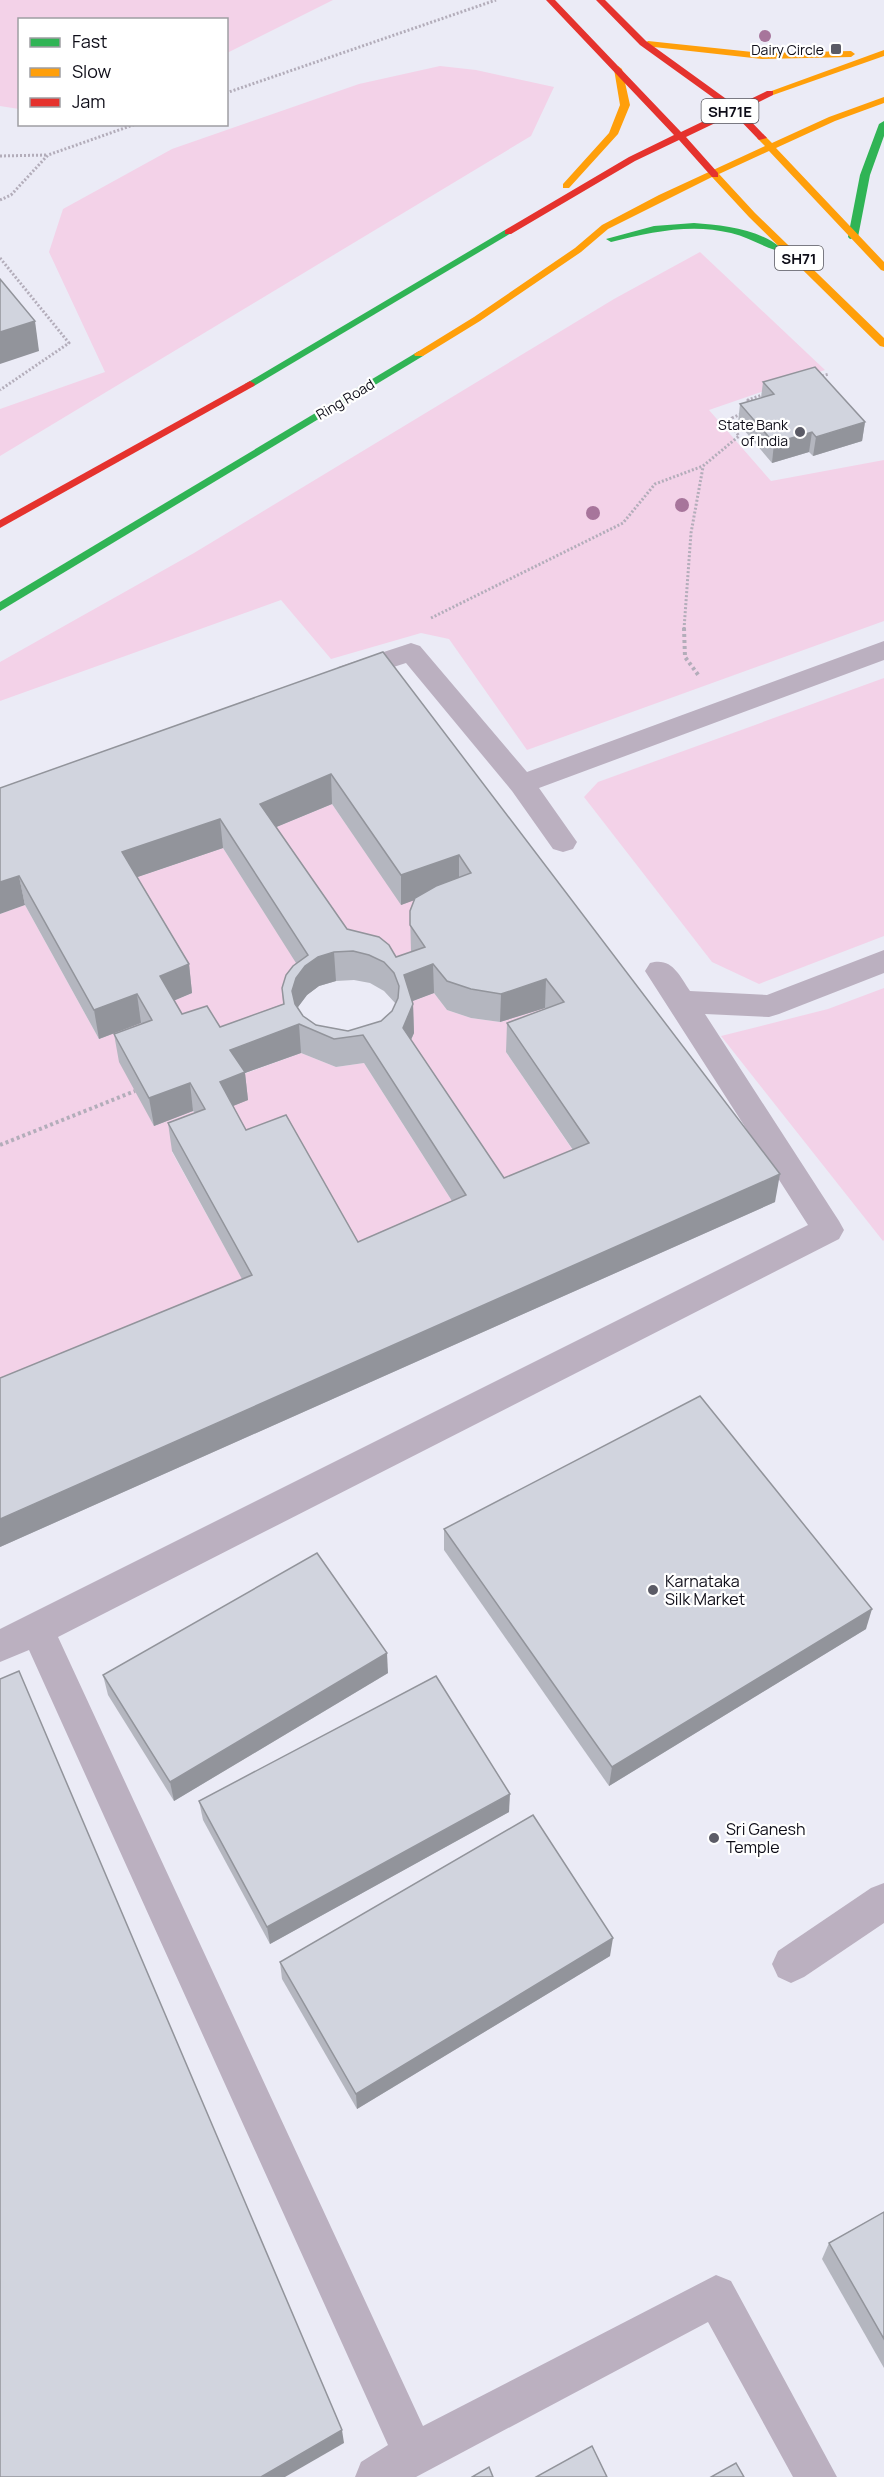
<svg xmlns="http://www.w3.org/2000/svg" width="884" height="2477" font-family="Manrope,sans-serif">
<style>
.green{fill:#f3d2e8}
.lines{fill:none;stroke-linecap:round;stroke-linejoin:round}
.path-far1{stroke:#b3adba;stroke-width:3;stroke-dasharray:2 2;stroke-linecap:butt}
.path{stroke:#b3adba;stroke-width:4;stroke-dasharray:3 3;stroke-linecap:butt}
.lane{fill:#bbb0c0;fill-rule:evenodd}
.fast{fill:#30b455;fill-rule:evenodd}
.slow{fill:#ff9f0a;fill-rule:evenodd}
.jam{fill:#e5322d;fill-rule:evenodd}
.tree{fill:#a7759b}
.wall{fill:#b4b6bf;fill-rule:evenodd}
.shaded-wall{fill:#92949b}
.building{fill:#d1d4de;stroke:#92949b;stroke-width:1.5;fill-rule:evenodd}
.poi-dot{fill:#5b5b66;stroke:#fff;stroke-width:2}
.labels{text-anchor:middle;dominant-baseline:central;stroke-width:4.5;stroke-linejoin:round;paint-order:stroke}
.far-poi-label{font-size:14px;fill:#0e0d18;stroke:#fff;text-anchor:end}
.far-street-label{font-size:14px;fill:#0e0d18;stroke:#fff}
.shield{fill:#fff;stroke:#56565d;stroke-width:1.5}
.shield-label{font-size:15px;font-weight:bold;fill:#0e0d18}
.poi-label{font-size:16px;fill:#0e0d18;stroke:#fff;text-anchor:start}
</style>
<rect width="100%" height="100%" fill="#ebebf6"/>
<g class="green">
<polygon points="0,0 333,0 227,53 226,20 20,20 19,109 0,106"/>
<polygon points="440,66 476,70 554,87 531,136 0,456 0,409 105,372 49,252 63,209 172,149 359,84"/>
<polygon points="700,252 825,370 709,410 771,481 884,460 884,621 527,750 449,639 421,633 331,659 281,600 0,701 0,662 194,553 614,299"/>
<polygon points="884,678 884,936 759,984 712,962 584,797 598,782"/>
<polygon points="332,804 401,904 459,884 411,954 380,966 262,833"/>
<polygon points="223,848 310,984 223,1056 164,1005 192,993 126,881"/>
<polygon points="25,905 99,1039 141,1023 156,1049 154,1126 193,1111 208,1137 172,1152 255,1302 0,1407 0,914"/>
<polygon points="884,988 884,1240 883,1241 721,1036 828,1009"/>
<polygon points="434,993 447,1010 471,1018 500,1022 545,1008 563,1031 506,1052 587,1171 503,1205 410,1043 414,1033 405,1004"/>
<polygon points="301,1053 336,1067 364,1063 466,1223 359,1269 249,1158 223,1110 233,1078"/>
</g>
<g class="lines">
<g class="path-far1">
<polyline points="226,93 496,0"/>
<polyline points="0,156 47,155"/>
<polyline points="0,200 11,195 48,155 136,124"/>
<polyline points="0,258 69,343 0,390"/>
<polyline points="818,377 829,374"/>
<polyline points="751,404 748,400 765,394"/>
<polyline points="431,618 623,523 655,484 703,466 739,436 730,424 732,418 741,414"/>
<polyline points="684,629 691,533 703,467"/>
</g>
<g class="path">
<polyline points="684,628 685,657 699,676"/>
<polyline points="0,1145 135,1091"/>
</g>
<g class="lane">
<polygon points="884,641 884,660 539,788 577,842 573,849 563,852 553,849 512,791 406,663 347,682 338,679 334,673 338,667 402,646 411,643 420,646 527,772"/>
<path d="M884,950V973L779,1014L769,1017L705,1014L839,1221L844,1230L839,1239L58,1637L423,2426L716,2275L731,2281L837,2477H793L708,2322L416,2477H355L361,2462L388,2445L29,1650L0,1662V1629L808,1225L645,971L650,963C672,957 679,975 690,991L767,995Z"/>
<polygon points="884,1883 884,1923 804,1977 791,1983 778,1977 772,1964 778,1951 871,1888"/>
</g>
<g class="fast">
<polygon points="884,121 884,136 870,175 858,237 850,239 848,237 860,175 879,124"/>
<path d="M694,223C722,225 758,229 780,247L775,250C760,245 747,237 731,233C691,223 651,232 611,242L606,239L654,226Z"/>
<polygon points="505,230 513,232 254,386 250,387 245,384"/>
<polygon points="419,351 424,354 423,356 0,611 0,602"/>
</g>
<g class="slow">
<polygon points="648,41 762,53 851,51 855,54 851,57 762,59 645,46 644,44"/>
<polygon points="884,50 884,56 773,95 766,93"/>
<polygon points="618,66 622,69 630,105 618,134 569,188 563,188 563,184 609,133 620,105 614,69"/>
<polygon points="884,97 884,103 835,121 776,148 884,262 884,271 881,270 769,151 719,174 755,213 884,338 884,347 880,346 749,217 712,177 608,229 581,252 480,321 423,356 415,356 414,354 474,317 575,248 602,225 659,195 765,146 757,138 759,136 765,136 772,143 829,117"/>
</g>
<g class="jam">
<polygon points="546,0 555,0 681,132 729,109 640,45 596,0 605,0 646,41 736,106 767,91 773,91 773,95 741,111 767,138 759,140 734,114 686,137 718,173 718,177 712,177 679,140 635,161 511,234 505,234 505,230 629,157 674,135"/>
<polygon points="250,381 255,384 254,386 0,528 0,520"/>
</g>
</g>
<g class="tree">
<circle cx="765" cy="36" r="6"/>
<circle cx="682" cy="505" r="7"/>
<circle cx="593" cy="513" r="7"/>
</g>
<g class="wall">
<polygon points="763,382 865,422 862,441 813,456 809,452 772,463 738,423 740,404 761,398"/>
<path d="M383,652L775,1202L0,1547V1378L242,1279L172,1151L168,1123L195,1113L193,1111L154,1126L119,1062L114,1034L142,1024L141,1023L99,1039L25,905L0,788ZM332,804L401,905L414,900L410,911L411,952L396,957L347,929L276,827ZM223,848L296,963L282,988L283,1004L220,1027L182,1014L174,1000L192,993L189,964L137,877ZM354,980L370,983L384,991L396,1004L392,1011L381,1021L348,1031L316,1025L303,1016L298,1007L307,995L319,986L336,981ZM434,993L447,1010L471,1018L500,1022L545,1008V1009L507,1023L506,1052L573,1150L504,1178L411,1040L414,1033L413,1004L412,1001ZM301,1053L336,1067L364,1063L452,1201L358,1242L246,1130L233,1106L248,1100L245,1073Z"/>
<polygon points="444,1529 866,1629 609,1786 444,1550"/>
<polygon points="388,1673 174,1801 108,1695 103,1675"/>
<polygon points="199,1801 509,1812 270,1944 203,1820"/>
<polygon points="610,1956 357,2109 282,1979 280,1962"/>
<polygon points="884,2212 884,2368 822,2259 829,2243"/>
</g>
<g class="shaded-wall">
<polygon points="35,321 39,351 0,364 0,332"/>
<polygon points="865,422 862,441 813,456 816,437"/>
<polygon points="812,432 809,452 772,463 774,443"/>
<polygon points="331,774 332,804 262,833 260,804"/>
<polygon points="220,819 223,848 126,881 122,852"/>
<polygon points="459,855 459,884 401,905 401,875"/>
<polygon points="19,876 25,905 0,914 0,882"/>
<polygon points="334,952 336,981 319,986 307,995 298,1007 294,1020 292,991 296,978 305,966 318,957"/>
<polygon points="189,964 192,993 164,1005 160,976"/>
<polygon points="433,964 434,993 405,1004 404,975"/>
<polygon points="546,979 545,1008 500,1022 501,994"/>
<polygon points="137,994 141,1023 99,1039 94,1010"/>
<polygon points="413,1004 414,1033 403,1057 403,1028"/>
<polygon points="299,1024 301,1053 245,1073 248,1100 223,1110 220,1082 230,1050"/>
<polygon points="190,1083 193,1111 154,1126 149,1098"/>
<polygon points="780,1174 775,1202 0,1547 0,1519"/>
<polygon points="872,1609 866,1629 609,1786 612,1767"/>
<polygon points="387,1653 388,1673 174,1801 170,1782"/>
<polygon points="510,1794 509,1812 270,1944 267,1927"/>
<polygon points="613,1938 610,1956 357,2109 356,2094"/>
<polygon points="342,2430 344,2443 285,2477 261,2477"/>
</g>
<g class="building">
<polygon points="0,279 35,321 0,332"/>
<polygon points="815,367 865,422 816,437 812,432 774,443 740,404 774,394 763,382"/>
<path d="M383,652L780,1174L0,1519V1378L252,1275L168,1123L205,1109L190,1083L149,1098L114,1034L152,1020L137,994L94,1010L19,876L0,882V788ZM331,774L401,875L459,855L471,873L436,886L415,898L410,911V925L425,947L396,957L389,945L379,937L347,929L260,804ZM220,819L308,955L293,966L286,975L282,988L284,1004L220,1027L207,1006L182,1014L160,976L189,964L122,852ZM353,951L369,955L384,962L394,973L399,986L398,998L392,1011L381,1021L348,1031L316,1025L303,1016L295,1004L292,991L296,978L305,966L318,957L334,952ZM433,964L447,981L471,989L501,994L546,979L564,1002L507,1023L589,1143L504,1178L403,1028L413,1004L404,975ZM299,1024L334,1039L363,1035L466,1195L358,1242L286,1115L246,1130L220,1082L245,1072L230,1050Z"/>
<polygon points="700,1396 872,1609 612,1767 444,1529"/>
<polygon points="317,1553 387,1653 170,1782 103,1675"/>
<polygon points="19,1671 342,2430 261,2477 0,2477 0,1679"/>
<polygon points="436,1676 510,1794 267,1927 199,1801"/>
<polygon points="533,1815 613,1938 356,2094 280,1962"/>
<polygon points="884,2212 884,2339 829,2243"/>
<polygon points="592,2446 607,2477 536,2477"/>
<polygon points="736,2463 744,2477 711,2477"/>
<polygon points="489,2467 493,2477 472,2477"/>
</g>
<g class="poi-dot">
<rect x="830" y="43" width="12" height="12" rx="3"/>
<circle cx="800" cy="432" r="6"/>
<circle cx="653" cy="1590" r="6"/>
<circle cx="714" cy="1838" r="6"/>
</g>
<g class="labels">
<g class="far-poi-label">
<text x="824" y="49">Dairy Circle</text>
<text x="788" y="424">State Bank<tspan x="788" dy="16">of India</tspan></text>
</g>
<g class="far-street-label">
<text transform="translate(345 399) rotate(-31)">Ring Road</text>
</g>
<g class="shield">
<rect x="701.5" y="99" width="57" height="24" rx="4.5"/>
<rect x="775" y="246" width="48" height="24" rx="4.5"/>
</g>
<g class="shield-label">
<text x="730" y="111">SH71E</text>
<text x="799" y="258">SH71</text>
</g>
<g class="poi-label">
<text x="665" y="1581">Karnataka<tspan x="665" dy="18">Silk Market</tspan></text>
<text x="726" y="1829">Sri Ganesh<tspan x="726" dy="18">Temple</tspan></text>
</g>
</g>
<rect x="18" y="18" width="210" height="108" fill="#ffffff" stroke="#9f9ea3" stroke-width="1.5"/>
<rect x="30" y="38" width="30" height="9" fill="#30b455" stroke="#9f9ea3" stroke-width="1.5"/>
<text x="72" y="48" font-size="18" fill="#0e0d18">Fast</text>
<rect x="30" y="68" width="30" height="9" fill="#ff9f0a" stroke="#9f9ea3" stroke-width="1.5"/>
<text x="72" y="78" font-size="18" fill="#0e0d18">Slow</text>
<rect x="30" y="98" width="30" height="9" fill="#e5322d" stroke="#9f9ea3" stroke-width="1.5"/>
<text x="72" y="108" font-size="18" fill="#0e0d18">Jam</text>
</svg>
